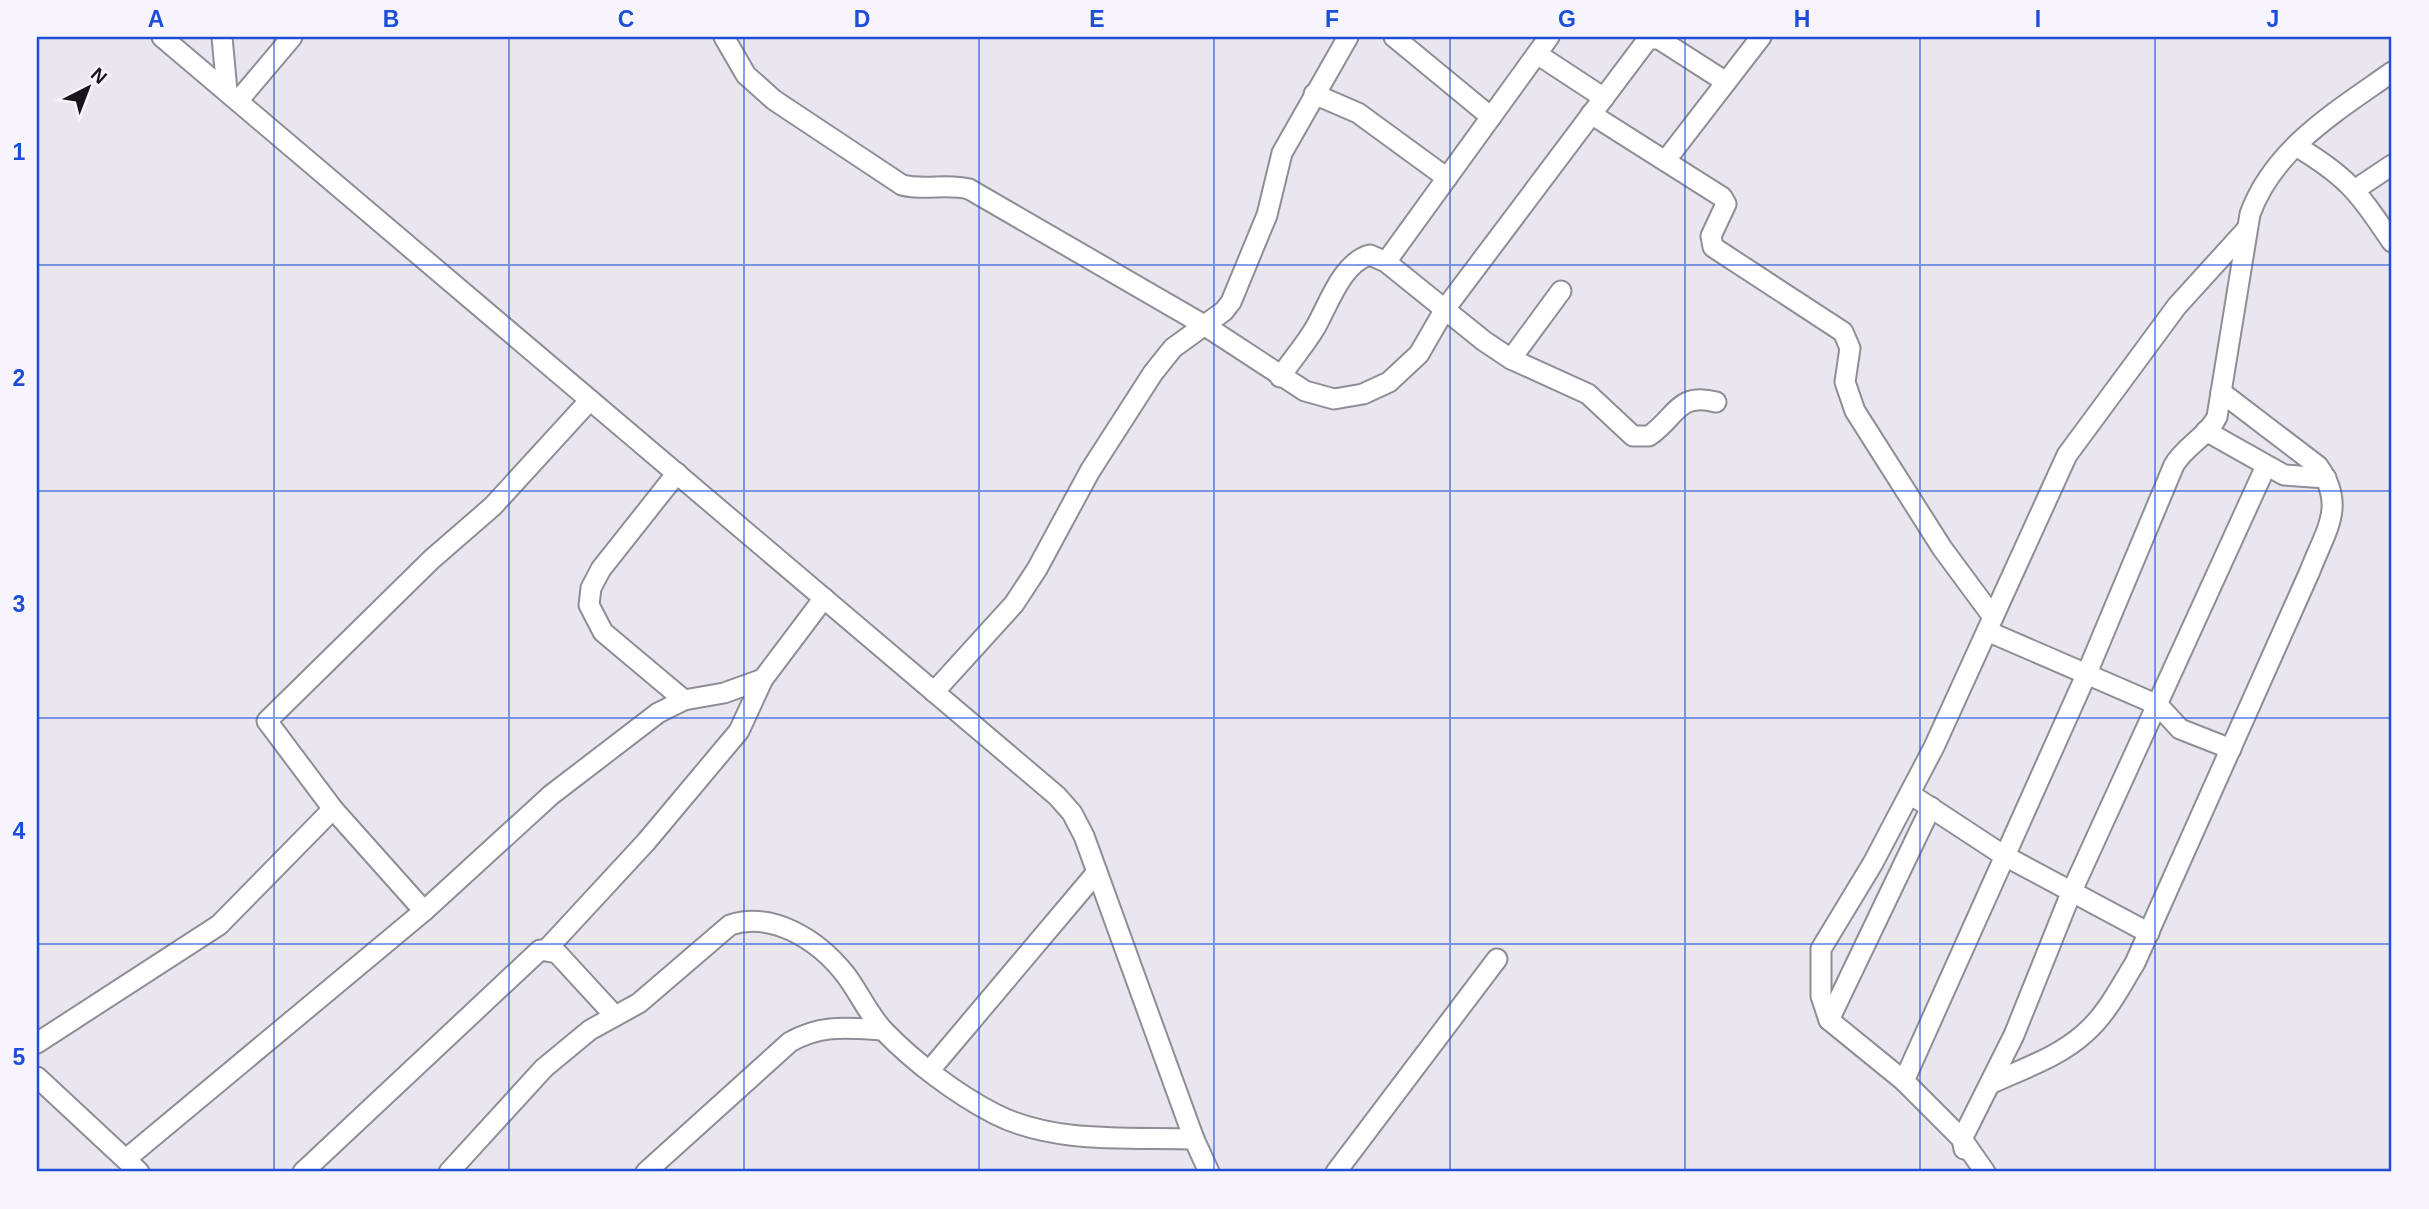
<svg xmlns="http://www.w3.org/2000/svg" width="2429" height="1209" font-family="Arial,sans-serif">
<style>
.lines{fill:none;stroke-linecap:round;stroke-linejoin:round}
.minor-casing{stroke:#8f8d96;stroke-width:23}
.minor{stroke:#fff;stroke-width:19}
.grid{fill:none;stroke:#1d4ed8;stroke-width:2;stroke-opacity:0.55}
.neatline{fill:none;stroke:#1d4ed8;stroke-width:2.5}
.grid-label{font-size:23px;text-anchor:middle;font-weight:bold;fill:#1d4ed8}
</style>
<rect width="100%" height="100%" fill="#e9e6f0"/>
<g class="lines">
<g class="minor-casing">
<g id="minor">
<polyline points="162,37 1057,796 1072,813 1084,836 1194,1139 1209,1172"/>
<polyline points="222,37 227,91"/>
<path d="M724,37L746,75L774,100L902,185C925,191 946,183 969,189L1204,325L1305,391L1334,399L1363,394L1389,382L1419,354L1445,309L1648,39H1659L1726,82"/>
<polyline points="1394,37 1491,117"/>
<polyline points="1537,54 1604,98"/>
<polyline points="1314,94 1358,113 1447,178"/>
<polyline points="238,101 292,37"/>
<polyline points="1591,114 1722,197 1726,204 1711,236 1713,247 1843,332 1850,348 1845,382 1855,411 1942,548 1993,617"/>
<path d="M2296,146C2348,177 2358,192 2392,242"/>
<polyline points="1666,160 1761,37"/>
<polyline points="2356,189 2392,165"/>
<polyline points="1386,262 1549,37"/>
<polyline points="1511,359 1561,291"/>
<path d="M1280,377C1291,361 1305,345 1315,328C1328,306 1342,262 1370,255L1386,262L1484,341L1511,359L1588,394L1633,436H1649C1677,417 1677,392 1716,402"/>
<polyline points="2206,431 2284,475 2326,478"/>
<polyline points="677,473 601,569 591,588 589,605 603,632 684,700"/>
<polyline points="1987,631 2158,705 2180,729 2231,749"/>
<polyline points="934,692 1014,604 1037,569 1090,471 1153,373 1173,348 1224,311 1231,302 1267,215 1282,153 1348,37"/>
<polyline points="1910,794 2003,855 2149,933"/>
<polyline points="424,911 333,809 267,721 432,559 493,506 590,400"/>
<polyline points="547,949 646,842 739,731 763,679 824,598"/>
<polyline points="1829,1020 1931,807"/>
<polyline points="37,1043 219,925 333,809"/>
<polyline points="930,1070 1097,872"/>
<polyline points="37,1077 139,1172"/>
<path d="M1904,1081L2087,673L2174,465C2185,446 2208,436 2217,417L2250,214C2274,148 2337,111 2392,72"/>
<path d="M1990,1084C2022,1069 2059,1057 2085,1033C2107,1014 2120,987 2135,963L2310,571C2325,531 2347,506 2318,466L2221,392"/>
<polyline points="1964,1149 1962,1139 2014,1035 2071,893 2266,466"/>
<polyline points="126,1159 424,911 551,795 658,713 684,700 724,693 763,679"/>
<polyline points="303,1172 540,950 557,953 615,1016"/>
<path d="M449,1172L544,1068L590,1030L639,1003L730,925C773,911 818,940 845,974C859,992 868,1014 884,1031C914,1062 956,1094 995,1114C1054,1144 1128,1137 1194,1139"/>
<path d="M646,1172L790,1042C822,1024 847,1028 883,1030"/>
<polyline points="1336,1172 1497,959"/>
<polyline points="1985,1172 1962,1139 1904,1081 1829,1020 1821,996 1821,949 1873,863 1934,747 2067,455 2177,306 2247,229"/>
</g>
</g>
<use href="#minor" class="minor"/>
</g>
<path class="grid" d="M274,37V1172M509,37V1172M744,37V1172M979,37V1172M1214,37V1172M1450,37V1172M1685,37V1172M1920,37V1172M2155,37V1172M37,265H2392M37,491H2392M37,718H2392M37,944H2392"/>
<rect width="2429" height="1209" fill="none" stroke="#f7f4fe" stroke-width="77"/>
<g transform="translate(88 88) rotate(42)" stroke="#f7f4fe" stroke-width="5" paint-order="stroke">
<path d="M0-5L12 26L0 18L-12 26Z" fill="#171519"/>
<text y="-10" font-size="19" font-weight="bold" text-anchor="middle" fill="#171519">N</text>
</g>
<rect x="38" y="38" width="2352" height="1132" class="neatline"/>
<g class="grid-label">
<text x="156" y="27">A</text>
<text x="391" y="27">B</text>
<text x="626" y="27">C</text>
<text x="862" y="27">D</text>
<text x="1097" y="27">E</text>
<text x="1332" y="27">F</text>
<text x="1567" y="27">G</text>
<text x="1802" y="27">H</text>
<text x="2038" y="27">I</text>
<text x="2273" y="27">J</text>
<text x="19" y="160">1</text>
<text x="19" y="386">2</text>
<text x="19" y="612">3</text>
<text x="19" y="839">4</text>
<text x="19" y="1065">5</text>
</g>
</svg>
